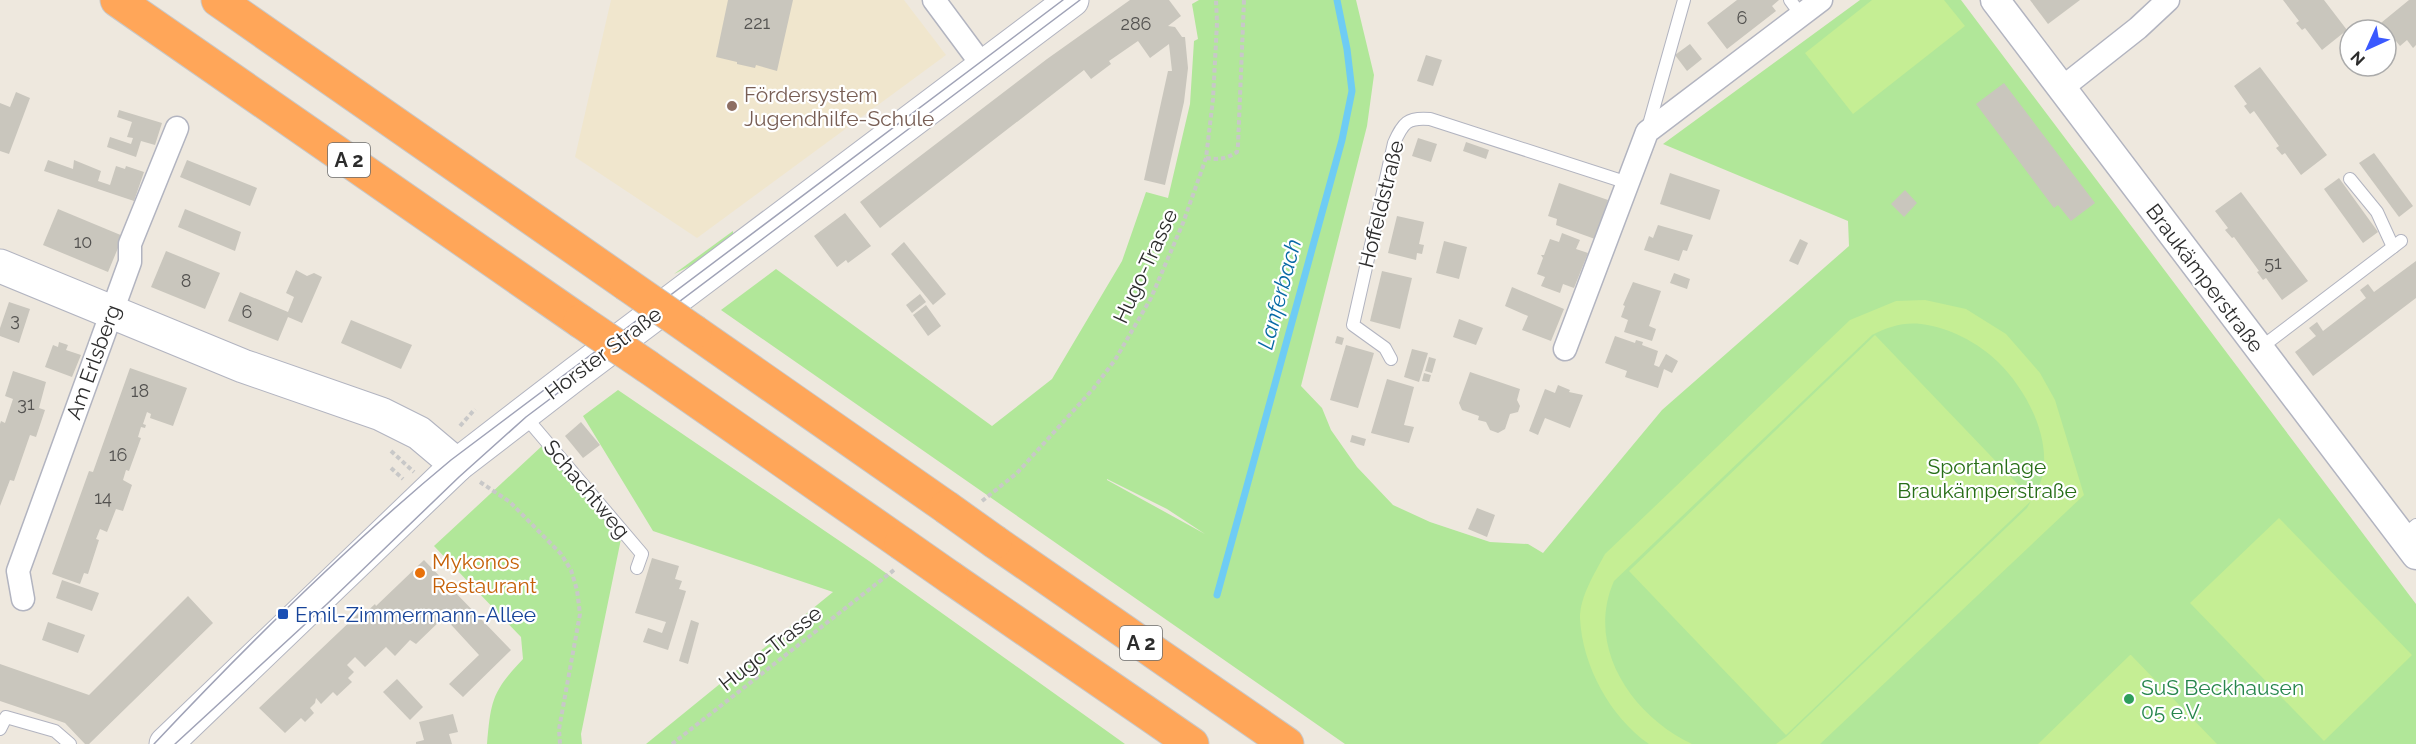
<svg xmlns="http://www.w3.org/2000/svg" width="2416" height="744" font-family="Raleway,sans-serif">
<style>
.education{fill:#f0e6cd}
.green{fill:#b1e799;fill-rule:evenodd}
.pitch{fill:#c5ee94}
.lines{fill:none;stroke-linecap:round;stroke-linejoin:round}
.stream{stroke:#6eccf4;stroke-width:7}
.building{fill:#c9c6bd}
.service-casing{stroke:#b2b4c0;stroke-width:14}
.minor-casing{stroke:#b2b4c0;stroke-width:25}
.tertiary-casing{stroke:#b2b4c0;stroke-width:31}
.secondary-casing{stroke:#b2b4c0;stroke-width:35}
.motorway-casing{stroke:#c8c8c8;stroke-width:35}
.path{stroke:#c8c8c8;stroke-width:4;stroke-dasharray:4.5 3;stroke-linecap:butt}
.service{stroke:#fff;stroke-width:12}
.minor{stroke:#fff;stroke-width:22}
.tertiary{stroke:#fff;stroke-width:28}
.secondary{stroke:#fff;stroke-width:33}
.motorway{stroke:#ffa659;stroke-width:33}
.tram{stroke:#a0a3b7;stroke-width:1.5}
.motorway-bridge-casing{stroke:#c8c8c8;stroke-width:35;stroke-linecap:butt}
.motorway-bridge{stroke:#ffa659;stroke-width:33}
.education-dot{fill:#8d6e63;stroke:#fff;stroke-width:2}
.food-dot{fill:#e8710a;stroke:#fff;stroke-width:2}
.transit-dot{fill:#1a4fb4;stroke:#fff;stroke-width:2}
.leisure-dot{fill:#2e9e5b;stroke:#fff;stroke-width:2}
.labels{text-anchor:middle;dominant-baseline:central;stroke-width:4.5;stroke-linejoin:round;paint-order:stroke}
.number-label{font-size:18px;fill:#535250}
.shield{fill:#fff;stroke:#6b6b6b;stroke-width:1.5}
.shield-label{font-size:20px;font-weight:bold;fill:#2c2c2c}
.education-label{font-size:21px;fill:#785e54;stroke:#fff;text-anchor:start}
.street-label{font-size:21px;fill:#2c2c2c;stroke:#fff}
.park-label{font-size:21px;fill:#276e18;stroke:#fff}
.food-label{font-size:21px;fill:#c56008;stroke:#fff;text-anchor:start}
.transit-label{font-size:21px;fill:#164399;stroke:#fff;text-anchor:start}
.leisure-label{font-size:21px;fill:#27864d;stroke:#fff;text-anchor:start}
.water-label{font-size:22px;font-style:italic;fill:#086aa5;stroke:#fff}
</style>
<rect width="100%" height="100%" fill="#eee8de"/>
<polygon class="education" points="611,0 904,0 946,55 697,238 575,157"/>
<g class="green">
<path d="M1199,0H1356L1374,75L1367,126L1301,386L1322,408L1331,430L1357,467L1393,505L1430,522L1490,542L1528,544L1543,553L1662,410L1849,246L1848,221L1663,144L1860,0H1961L2416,604V744H1345L721,310L776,269L992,426L1052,379L1122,261L1146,192L1168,198L1190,104L1194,41L1198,39L1192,4ZM1107,479L1167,509L1205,534L1107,480Z"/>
<polygon points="733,231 733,239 708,257 674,274"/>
<polygon points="618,390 869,561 1125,744 646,744 833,592 653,531 583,416"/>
<path d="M543,445L621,539L581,734L582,744H487C491,700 492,692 523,659L521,637L434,546Z"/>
</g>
<g class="pitch">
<polygon points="1872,0 1944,0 1965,26 1853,114 1805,53"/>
<path d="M1925,300L1966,309L2006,334L2040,373L2055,400L2084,495L1820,744H1776L1786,737L2027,508L2031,501L1786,735L1629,571L1875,335L2032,499C2062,457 2031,394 1998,362C1979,343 1948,327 1921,324C1903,322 1888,327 1872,335L1614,581C1585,647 1632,716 1692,744H1649C1610,717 1582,665 1580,618C1580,596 1595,573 1605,554L1850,320L1896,301Z"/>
<polygon points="2279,518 2412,655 2324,741 2190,603"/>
<polygon points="2131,655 2217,744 2038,744 2130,655"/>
</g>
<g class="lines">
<polyline class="stream" points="1217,595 1342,140 1352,91 1347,49 1337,0"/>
</g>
<g class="building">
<polygon points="728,0 793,0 777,71 756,65 755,68 737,64 737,62 716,57"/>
<polygon points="1130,0 1169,0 1181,16 1168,26 1175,27 1182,37 1185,37 1188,68 1184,102 1165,185 1144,180 1168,71 1172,71 1169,44 1150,58 1138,41 1109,61 1111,64 1091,79 1084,70 880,228 860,202 1047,59"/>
<polygon points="1737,0 1779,0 1772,6 1776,11 1727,49 1707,23"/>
<polygon points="2030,0 2080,0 2048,24"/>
<polygon points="2283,0 2324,0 2347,30 2322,50 2305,28 2302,30 2296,23 2299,21"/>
<polygon points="2409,0 2416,0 2416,45 2413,48 2407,40 2400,46 2396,41 2390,45 2386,40 2386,30 2378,30 2376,27"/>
<polygon points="1690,44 1702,59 1687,71 1675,55"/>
<polygon points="1426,55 1442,60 1433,86 1417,81"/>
<polygon points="2260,67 2327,155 2301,175 2285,153 2282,155 2276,148 2279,146 2254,111 2250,114 2244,106 2247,104 2234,86"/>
<polygon points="2004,83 2095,203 2071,221 2058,205 2054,208 1976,104"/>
<polygon points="16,92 30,98 9,154 0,151 0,103 10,107"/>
<polygon points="119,110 162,123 155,145 141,141 136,157 107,147 110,137 131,144 133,138 127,137 132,122 117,117"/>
<polygon points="1418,138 1437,144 1431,162 1412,156"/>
<polygon points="1466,142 1489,150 1486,159 1463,151"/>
<polygon points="2374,153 2413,206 2399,217 2359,163"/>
<polygon points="48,160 73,169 74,160 101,171 98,181 110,185 116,166 125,169 126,166 144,172 134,201 44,171"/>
<polygon points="187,160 257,188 250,206 180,177"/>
<polygon points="1670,173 1720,190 1710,220 1660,204"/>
<polygon points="2339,178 2378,232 2363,243 2324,189"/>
<polygon points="1559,183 1608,200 1595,239 1556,225 1557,219 1548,216"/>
<polygon points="1905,190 1917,203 1904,217 1891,204"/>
<polygon points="2241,192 2308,281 2282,300 2266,278 2263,280 2257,272 2259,271 2234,237 2232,238 2225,230 2228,228 2215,211"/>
<polygon points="58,209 123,236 108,272 43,245"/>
<polygon points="185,209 241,232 235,251 178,227"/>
<polygon points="845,213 871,246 848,263 846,260 837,267 814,236"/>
<polygon points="1397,216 1424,222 1419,244 1424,245 1422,254 1417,253 1416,260 1388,253"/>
<polygon points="1658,225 1693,235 1687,251 1683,250 1679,261 1644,250 1649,236 1653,238"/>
<polygon points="1562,233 1580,240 1576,249 1588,253 1574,288 1563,284 1560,293 1541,286 1545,277 1537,274 1543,258 1541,255 1544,255 1550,239 1559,242"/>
<polygon points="1800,239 1808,243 1798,265 1789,261"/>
<polygon points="1444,241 1467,247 1459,279 1436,273"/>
<polygon points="904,242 946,294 933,305 891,254"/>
<polygon points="166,251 220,273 205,309 151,287"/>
<polygon points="2416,261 2416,298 2313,376 2295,352 2316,336 2309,328 2317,322 2323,331 2366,298 2360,290 2368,284 2374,292"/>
<polygon points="296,270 307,276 314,273 322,277 302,323 288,317 278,341 228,321 240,292 288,312 294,297 286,293"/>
<polygon points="1382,271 1412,278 1400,329 1370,321"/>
<polygon points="1674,273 1690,279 1687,289 1670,283"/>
<polygon points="1633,282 1661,291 1649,326 1656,329 1652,341 1624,332 1628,320 1621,317 1625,306 1623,305"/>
<polygon points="1512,287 1564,309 1551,341 1522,330 1528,316 1505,306"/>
<polygon points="920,294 926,302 912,313 906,305"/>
<polygon points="9,302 30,309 19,343 0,336 0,328"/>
<polygon points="926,305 941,326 928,336 913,315"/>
<polygon points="1459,319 1483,328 1476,345 1453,337"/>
<polygon points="351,320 412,345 401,369 341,343"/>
<polygon points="1337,336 1344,338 1342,345 1335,343"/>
<polygon points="1615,336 1635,343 1636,340 1643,342 1642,345 1658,351 1654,365 1659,367 1666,354 1678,361 1672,373 1664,369 1658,388 1625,377 1627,371 1605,363"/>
<polygon points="59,342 68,345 66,350 81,355 72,377 45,367 53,345 58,347"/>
<polygon points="1346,345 1374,353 1358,408 1330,400"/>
<polygon points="1412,349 1428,353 1419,382 1404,377"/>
<polygon points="1429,357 1436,359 1432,373 1425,371"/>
<polygon points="130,368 187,388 173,426 150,418 151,414 147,412 143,424 146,425 145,428 141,427 138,437 141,438 129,471 126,470 123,480 132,485 123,511 116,509 107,532 100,529 96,539 99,540 88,574 84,573 80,584 52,574 89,471 93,472"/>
<polygon points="13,371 46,382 39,408 45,410 36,437 30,435 14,481 10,480 0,506 0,424 1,421 5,423 13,399 5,396"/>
<polygon points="1470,372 1520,389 1517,400 1520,406 1518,412 1510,414 1505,429 1498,433 1490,430 1486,422 1478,420 1479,416 1462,410 1459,403"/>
<polygon points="1424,373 1431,375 1429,382 1422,381"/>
<polygon points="1387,379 1414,387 1404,425 1414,427 1409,443 1371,433"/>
<polygon points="1558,385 1570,390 1569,392 1583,395 1570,428 1545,418 1538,435 1529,431 1545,389 1555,393"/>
<polygon points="581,422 600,445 583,458 565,436"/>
<polygon points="1352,435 1366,439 1364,446 1350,442"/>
<polygon points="1477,508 1495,515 1487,537 1468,529"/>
<polygon points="652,558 679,566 675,579 682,581 679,589 686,591 668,650 643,642 648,628 662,633 666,622 635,613"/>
<polygon points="424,560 511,650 463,697 449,684 479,655 444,617 416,644 410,640 395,656 386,647 365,667 355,657 347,665 354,672 348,678 352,682 337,696 333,692 321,704 316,698 315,703 310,708 314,713 305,722 301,718 285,733 259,708 359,613 362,616 375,604 376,606"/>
<polygon points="62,580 99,593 92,611 56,598"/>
<polygon points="188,596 213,623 89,744 85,744 65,723 0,701 0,664 89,695"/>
<polygon points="691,620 699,623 688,664 679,661"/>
<polygon points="48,622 85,635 78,653 42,640"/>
<polygon points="397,679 423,707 410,720 383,692"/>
<polygon points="453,714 458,732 449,734 452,744 416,744 416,742 424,740 419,722"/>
</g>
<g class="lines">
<g class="service-casing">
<g id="service">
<polyline points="1790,0 1801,15"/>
<polyline points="1648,128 1684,0"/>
<polyline points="2350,179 2377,212 2393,247"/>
<polyline points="2259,349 2401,241"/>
<path d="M1391,359L1385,348L1353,325L1394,143C1403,123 1407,117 1430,119L1628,183"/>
<polyline points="523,414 642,554 637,568"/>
<polyline points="2402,537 2416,525"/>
<polyline points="0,729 6,717 55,731 70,744"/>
</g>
</g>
<g class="minor-casing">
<g id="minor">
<polyline points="934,0 983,66"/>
<polyline points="2062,88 2138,28 2168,0"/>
<polyline points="1565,349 1647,132 1821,0"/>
<polyline points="23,599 18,571 130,262 130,244 177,128"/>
</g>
</g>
<g class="tertiary-casing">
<polyline id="tertiary" points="1995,0 2416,555"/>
</g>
<g class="secondary-casing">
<g id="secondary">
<polyline points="0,266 243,366 381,414 419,433 457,465"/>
<polyline points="166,744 457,465 575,374 1072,0"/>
</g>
</g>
<g class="motorway-casing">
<g id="motorway">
<polyline points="117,0 580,321"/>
<polyline points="218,0 626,284"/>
<polyline points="695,332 946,507"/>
<polyline points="648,367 901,543"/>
<polyline points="995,542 1287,744"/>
<polyline points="951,578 1192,744"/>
</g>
</g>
<g class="path">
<path d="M1206,158C1219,160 1226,159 1237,152L1238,145L1244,0"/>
<polyline points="460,426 475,409"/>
<polyline points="391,451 414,472"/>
<polyline points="391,468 403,479"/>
<polyline points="480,482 510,502 561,554 571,570 577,590 580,614 559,729 560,744"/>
<polyline points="982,501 1017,473 1093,389 1115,360 1151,298 1183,223 1206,158 1213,99 1217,23 1216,0"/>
<polyline points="672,744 894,570"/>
</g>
<use href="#service" class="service"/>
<use href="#minor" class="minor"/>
<use href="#tertiary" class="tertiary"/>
<use href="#secondary" class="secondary"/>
<use href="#motorway" class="motorway"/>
<g class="tram">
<path d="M154,744C248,644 346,547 451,460L1063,0"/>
<polyline points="175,744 327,604 459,477 526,417 1080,0"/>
</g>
<g class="motorway-bridge-casing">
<g id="motorway-bridge">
<polyline points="626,284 695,332"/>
<polyline points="580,321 648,367"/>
<polyline points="946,507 995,542"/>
<polyline points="901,543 951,578"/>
</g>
</g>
<use href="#motorway-bridge" class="motorway-bridge"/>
</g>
<circle class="education-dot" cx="732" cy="106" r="6"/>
<circle class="food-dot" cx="420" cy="573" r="6"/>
<rect class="transit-dot" x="277" y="608" width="12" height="12" rx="3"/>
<circle class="leisure-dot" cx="2129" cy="699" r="6"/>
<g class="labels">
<g class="number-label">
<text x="1742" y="17">6</text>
<text x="757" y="22">221</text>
<text x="1136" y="23">286</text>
<text x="83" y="241">10</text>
<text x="2273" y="262">51</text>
<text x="186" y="280">8</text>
<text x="247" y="311">6</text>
<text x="15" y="319">3</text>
<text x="140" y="390">18</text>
<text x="26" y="403">31</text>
<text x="118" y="454">16</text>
<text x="103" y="497">14</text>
</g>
<g class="shield">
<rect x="328" y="143" width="42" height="34" rx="4.5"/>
<rect x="1120" y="626" width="42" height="34" rx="4.5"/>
</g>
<g class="shield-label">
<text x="349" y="160">A 2</text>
<text x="1141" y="643">A 2</text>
</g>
<g class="education-label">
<text x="744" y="94">Fördersystem<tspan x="744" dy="24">Jugendhilfe-Schule</tspan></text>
</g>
<g class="street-label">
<text transform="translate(1381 204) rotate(-76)">Hoffeldstraße</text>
<text transform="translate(1145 266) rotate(-65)">Hugo-Trasse</text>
<text transform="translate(2205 278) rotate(53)">Braukämperstraße</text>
<text transform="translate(603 353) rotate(-37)">Horster Straße</text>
<text transform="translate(93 362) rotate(-70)">Am Erlsberg</text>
<text transform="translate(587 489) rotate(50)">Schachtweg</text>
<text transform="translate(770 648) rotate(-38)">Hugo-Trasse</text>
</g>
<g class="park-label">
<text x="1987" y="466">Sportanlage<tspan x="1987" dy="24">Braukämperstraße</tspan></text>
</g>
<g class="food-label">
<text x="432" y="561">Mykonos<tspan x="432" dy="24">Restaurant</tspan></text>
</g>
<g class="transit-label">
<text x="295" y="614">Emil-Zimmermann-Allee</text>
</g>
<g class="leisure-label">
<text x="2141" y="687">SuS Beckhausen<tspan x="2141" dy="24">05 e.V.</tspan></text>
</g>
<g class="water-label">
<text transform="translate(1279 294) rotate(-75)">Lanferbach</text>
</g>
</g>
<g transform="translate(2368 48) rotate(225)"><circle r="28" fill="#ffffff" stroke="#ababab" stroke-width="1.5"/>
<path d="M0-4.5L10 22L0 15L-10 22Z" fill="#3b59ff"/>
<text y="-9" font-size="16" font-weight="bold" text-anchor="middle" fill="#2c2c2c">N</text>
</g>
</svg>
